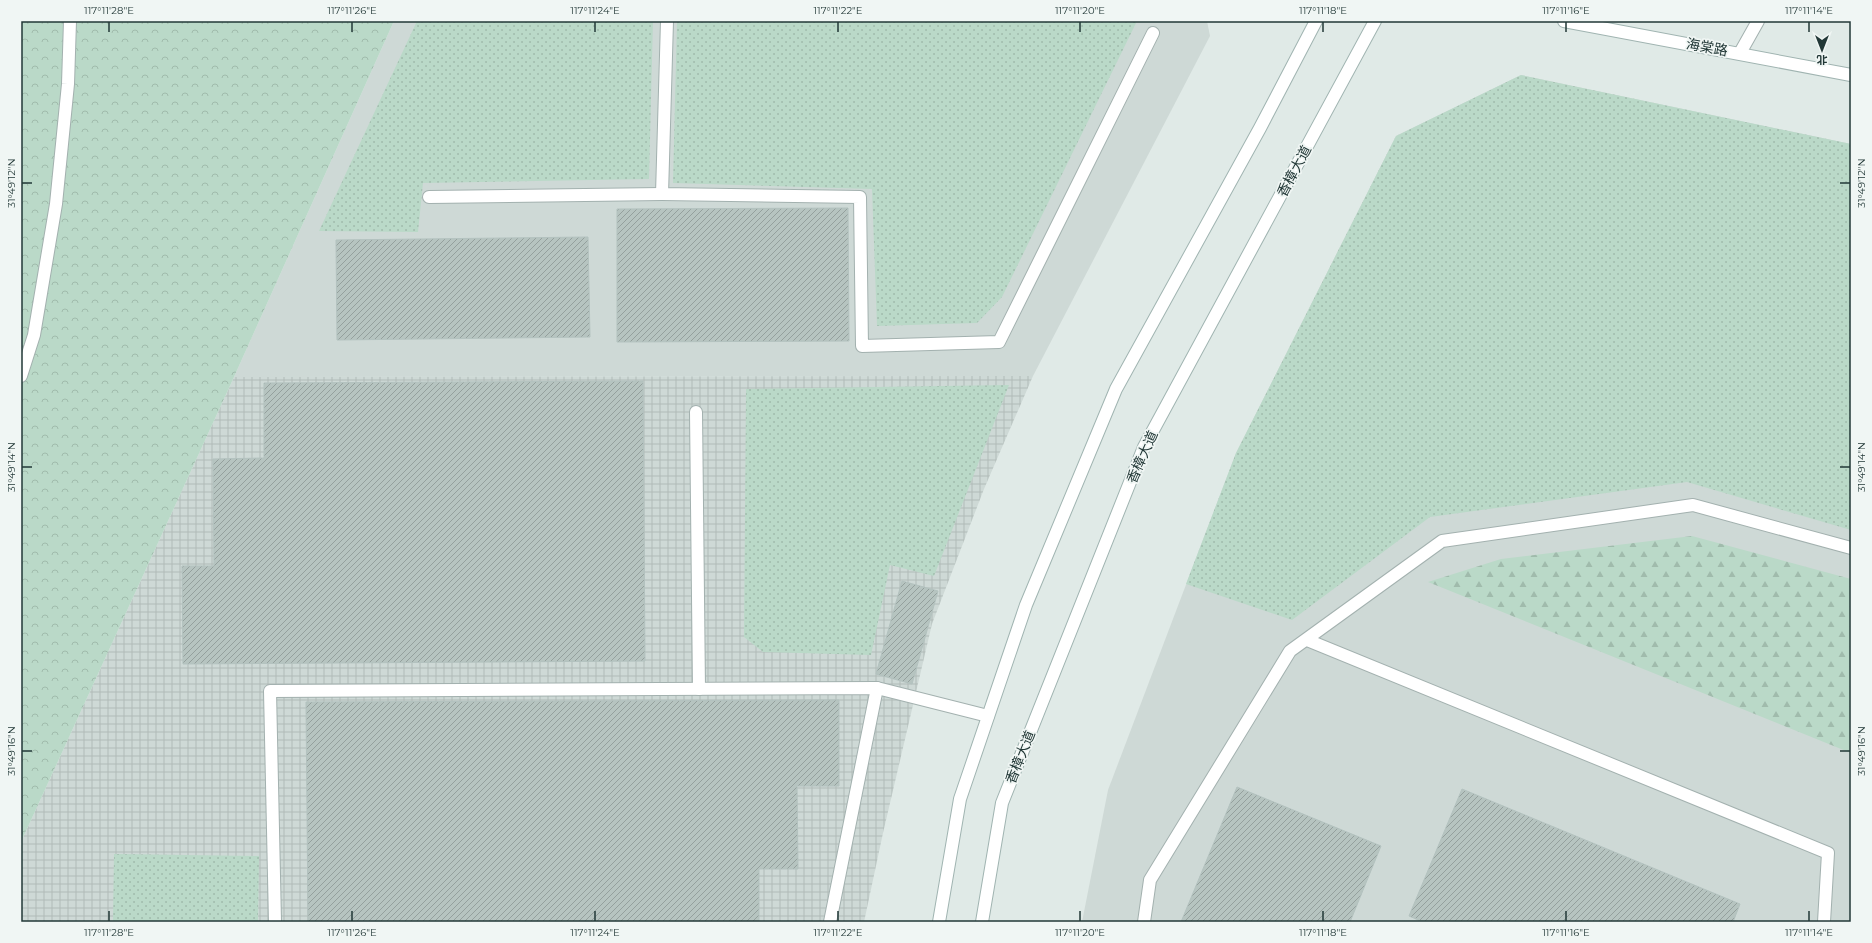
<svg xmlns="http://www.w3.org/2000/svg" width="1872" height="943" font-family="Montserrat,'Noto Sans SC',sans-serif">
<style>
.built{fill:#ced9d6}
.industrial{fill:url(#industrial-grid)}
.grass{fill:url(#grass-dots)}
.forest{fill:url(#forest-firs)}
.park{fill:url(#park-crowns)}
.building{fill:url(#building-hatch);stroke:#b3c2bf}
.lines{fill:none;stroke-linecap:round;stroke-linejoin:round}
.lane-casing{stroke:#a3b1af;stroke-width:14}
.secondary-casing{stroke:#a0b4b1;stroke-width:14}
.lane{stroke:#fff;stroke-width:12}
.secondary{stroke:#fff;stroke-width:12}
.ticks{fill:none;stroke:#223837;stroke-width:1.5}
.labels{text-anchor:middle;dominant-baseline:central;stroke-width:3.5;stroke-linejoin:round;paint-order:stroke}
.street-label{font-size:14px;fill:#223837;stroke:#f0f6f4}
.neatline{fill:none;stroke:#223837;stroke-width:1.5}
.ticks-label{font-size:10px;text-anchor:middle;fill:#223837}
</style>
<defs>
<pattern id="industrial-grid" width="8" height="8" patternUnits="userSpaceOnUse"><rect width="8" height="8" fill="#ced9d6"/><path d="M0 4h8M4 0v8" fill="none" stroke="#b1bbb8"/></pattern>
<pattern id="grass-dots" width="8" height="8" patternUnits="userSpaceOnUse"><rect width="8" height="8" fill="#bad9c8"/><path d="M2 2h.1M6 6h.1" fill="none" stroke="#a0bbac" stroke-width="1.8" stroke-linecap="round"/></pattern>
<pattern id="forest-firs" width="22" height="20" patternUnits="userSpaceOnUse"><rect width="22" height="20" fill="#bad9c8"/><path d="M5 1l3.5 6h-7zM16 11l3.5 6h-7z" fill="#a0bbac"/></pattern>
<pattern id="park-crowns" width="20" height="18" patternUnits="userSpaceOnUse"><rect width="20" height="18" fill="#bad9c8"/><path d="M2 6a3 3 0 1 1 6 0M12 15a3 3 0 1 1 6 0" fill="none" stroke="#a0bbac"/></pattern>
<pattern id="building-hatch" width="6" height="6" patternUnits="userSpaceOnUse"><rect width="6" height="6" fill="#b6c4c0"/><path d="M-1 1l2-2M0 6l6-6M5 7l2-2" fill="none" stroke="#94a09d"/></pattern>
</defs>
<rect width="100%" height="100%" fill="#e0eae7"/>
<g class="built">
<polygon points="394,21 1207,21 1210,36 1033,376 234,377"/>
<polygon points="1521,75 1851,144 1851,922 1082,922 1108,790 1236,453 1396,136"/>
</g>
<polygon class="industrial" points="1033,376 984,489 932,624 883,833 864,922 21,922 21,842 234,377"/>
<g class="grass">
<polygon points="417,21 653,21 649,179 423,183 418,232 319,231"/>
<polygon points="677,21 1137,21 1002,297 977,323 877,326 872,189 673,183"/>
<polygon points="1521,75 1851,144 1851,530 1687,482 1430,517 1292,620 1186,584 1236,453 1396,136"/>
<polygon points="1009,385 934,576 890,565 871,655 763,652 744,637 746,389"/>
<polygon points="114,854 259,856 258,922 113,922"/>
</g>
<polygon class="forest" points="1692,536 1851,579 1851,753 1428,582 1501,559"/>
<polygon class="park" points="21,21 394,21 234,377 21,842"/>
<g class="building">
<polygon points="848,208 849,341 617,342 617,209"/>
<polygon points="588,237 590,337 337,340 336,240"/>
<polygon points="643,381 645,661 183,664 182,566 214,566 213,459 264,458 264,383"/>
<polygon points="902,581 938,591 912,684 876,674"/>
<polygon points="839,700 839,786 797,786 798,869 759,869 759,922 308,922 306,702"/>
<polygon points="1237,787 1381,846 1350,922 1181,922"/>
<polygon points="1462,789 1740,904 1733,922 1423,922 1409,916"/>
</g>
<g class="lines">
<g class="lane-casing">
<g id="lane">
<polyline points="667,21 662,194 860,197 862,346 999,342 1153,33"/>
<polyline points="1740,53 1758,21"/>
<polyline points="429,197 662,194"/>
<polyline points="21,376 34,335 56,204 68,84 70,21"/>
<polyline points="696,412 699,689"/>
<polyline points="1307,640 1828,853 1824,922"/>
<polyline points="275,922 270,691 877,688 988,716"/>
<polyline points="830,922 877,688"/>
<polyline points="1144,922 1150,880 1290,651 1442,541 1693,505 1851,548"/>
</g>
</g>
<g class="secondary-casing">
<g id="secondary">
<polyline points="1564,21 1851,75"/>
<polyline points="939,922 960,799 1026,605 1116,389 1260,128 1316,21"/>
<polyline points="982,922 1002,803 1144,447 1375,21"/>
</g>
</g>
<use href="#lane" class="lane"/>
<use href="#secondary" class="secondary"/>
</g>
<path class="ticks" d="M109,22V32M352,22V32M595,22V32M838,22V32M1080,22V32M1323,22V32M1566,22V32M1809,22V32M22,183H32M1840,183H1850M22,467H32M1840,467H1850M22,751H32M1840,751H1850M109,911V921M352,911V921M595,911V921M838,911V921M1080,911V921M1323,911V921M1566,911V921M1809,911V921"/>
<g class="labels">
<g class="street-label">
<text transform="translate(1707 47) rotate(10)">海棠路</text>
<text transform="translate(1294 171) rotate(-62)">香樟大道</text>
<text transform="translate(1142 457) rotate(-66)">香樟大道</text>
<text transform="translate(1020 757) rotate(-68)">香樟大道</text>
</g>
</g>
<rect width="1872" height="943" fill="none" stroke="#f0f6f4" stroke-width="44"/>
<g transform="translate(1822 50) rotate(180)" stroke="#f0f6f4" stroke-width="3" paint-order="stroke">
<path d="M0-3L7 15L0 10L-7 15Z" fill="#223837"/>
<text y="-6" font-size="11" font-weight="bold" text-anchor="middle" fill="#223837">北</text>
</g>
<rect x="22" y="22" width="1828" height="899" class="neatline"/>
<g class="ticks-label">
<text x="109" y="14">117°11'28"E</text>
<text x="352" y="14">117°11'26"E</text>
<text x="595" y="14">117°11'24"E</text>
<text x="838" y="14">117°11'22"E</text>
<text x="1080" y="14">117°11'20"E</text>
<text x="1323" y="14">117°11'18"E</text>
<text x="1566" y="14">117°11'16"E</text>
<text x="1809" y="14">117°11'14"E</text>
<text transform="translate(1861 183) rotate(-90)" y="4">31°49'12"N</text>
<text transform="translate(11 183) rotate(-90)" y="4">31°49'12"N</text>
<text transform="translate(1861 467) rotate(-90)" y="4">31°49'14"N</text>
<text transform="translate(11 467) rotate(-90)" y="4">31°49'14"N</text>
<text transform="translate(1861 751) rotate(-90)" y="4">31°49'16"N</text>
<text transform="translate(11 751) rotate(-90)" y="4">31°49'16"N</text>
<text x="109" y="936">117°11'28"E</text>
<text x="352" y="936">117°11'26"E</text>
<text x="595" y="936">117°11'24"E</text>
<text x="838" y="936">117°11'22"E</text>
<text x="1080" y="936">117°11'20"E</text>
<text x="1323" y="936">117°11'18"E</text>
<text x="1566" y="936">117°11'16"E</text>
<text x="1809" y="936">117°11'14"E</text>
</g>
</svg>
